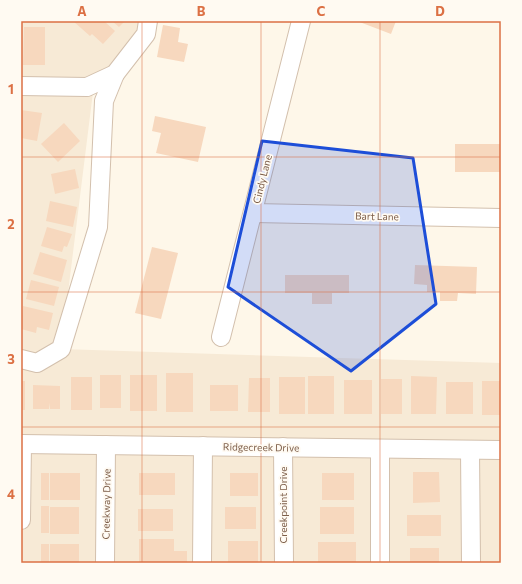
<svg xmlns="http://www.w3.org/2000/svg" width="522" height="584" font-family="Commissioner,sans-serif">
<style>
.residential{fill:#f7ead6}
.building{fill:#f7d8be}
.lines{fill:none;stroke-linecap:round;stroke-linejoin:round}
.minor-casing{stroke:#d3c0ad;stroke-width:20}
.minor{stroke:#fff;stroke-width:18}
.marked{fill:#1d4ed8;fill-opacity:0.2;stroke:#1d4ed8;stroke-width:3;stroke-linejoin:round}
.grid{fill:none;stroke:#dc7044;stroke-width:1;stroke-opacity:0.55}
.labels{text-anchor:middle;dominant-baseline:central;stroke-width:3.5;stroke-linejoin:round;paint-order:stroke}
.street-label{font-size:10px;fill:#7d5e49;stroke:#fffaf2}
.neatline{fill:none;stroke:#dc7044;stroke-width:1.5}
.grid-label{font-size:13px;text-anchor:middle;font-weight:bold;fill:#dc7044}
</style>
<rect width="100%" height="100%" fill="#fef7e9"/>
<polygon class="residential" points="21,21 149,21 146,34 94,84 61,349 501,363 501,563 21,563"/>
<g class="building">
<polygon points="73,21 104,21 115,31 103,44 92,34 90,36"/>
<polygon points="112,21 125,21 119,27"/>
<polygon points="357,21 396,21 391,34"/>
<polygon points="163,25 180,28 178,42 188,44 184,62 157,57"/>
<polygon points="24,27 45,27 45,65 23,65"/>
<polygon points="21,110 42,113 37,141 21,138"/>
<polygon points="155,116 206,127 198,162 156,153 161,133 152,131"/>
<polygon points="64,123 80,141 58,162 41,144"/>
<rect x="455" y="144" width="46" height="28"/>
<polygon points="75,169 79,188 55,194 51,174"/>
<polygon points="50,201 77,207 73,227 46,221"/>
<polygon points="47,227 72,234 67,247 64,246 62,252 41,246"/>
<polygon points="152,247 178,253 161,319 135,313"/>
<polygon points="40,252 67,260 61,282 33,274"/>
<polygon points="415,265 477,267 476,294 458,293 457,301 440,301 440,292 427,292 427,285 414,284"/>
<polygon points="285,275 349,275 349,293 332,293 332,304 312,304 312,293 285,293"/>
<polygon points="31,280 59,287 54,306 26,299"/>
<polygon points="23,306 53,313 49,330 37,327 36,333 21,329"/>
<rect x="166" y="373" width="27" height="39"/>
<rect x="100" y="375" width="21" height="33"/>
<rect x="130" y="375" width="27" height="36"/>
<rect x="308" y="376" width="26" height="38"/>
<polygon points="411,376 437,377 436,414 411,414"/>
<rect x="71" y="377" width="21" height="33"/>
<rect x="279" y="377" width="26" height="37"/>
<polygon points="249,378 270,378 270,412 248,412"/>
<rect x="381" y="379" width="21" height="35"/>
<rect x="344" y="380" width="28" height="34"/>
<rect x="21" y="381" width="4" height="29"/>
<rect x="482" y="381" width="19" height="34"/>
<rect x="446" y="382" width="27" height="32"/>
<polygon points="33,385 60,386 60,409 50,409 50,403 49,409 33,409"/>
<rect x="210" y="385" width="28" height="26"/>
<polygon points="413,472 439,472 440,502 413,503"/>
<rect x="41" y="473" width="8" height="27"/>
<rect x="50" y="473" width="30" height="27"/>
<rect x="139" y="473" width="36" height="22"/>
<rect x="230" y="473" width="28" height="23"/>
<rect x="322" y="473" width="32" height="27"/>
<rect x="41" y="506" width="8" height="27"/>
<rect x="50" y="507" width="29" height="27"/>
<rect x="225" y="507" width="31" height="22"/>
<rect x="320" y="507" width="34" height="27"/>
<rect x="138" y="509" width="35" height="22"/>
<rect x="407" y="515" width="34" height="21"/>
<polygon points="139,539 174,539 174,551 187,551 187,563 139,563"/>
<rect x="228" y="541" width="30" height="22"/>
<rect x="318" y="542" width="38" height="21"/>
<rect x="41" y="544" width="8" height="19"/>
<rect x="50" y="544" width="29" height="19"/>
<rect x="410" y="548" width="29" height="15"/>
</g>
<g class="lines">
<g class="minor-casing">
<g id="minor">
<polyline points="21,86 87,87 115,74 146,34 148,21"/>
<polyline points="253,213 501,218"/>
<polyline points="221,337 301,21"/>
<polyline points="21,359 37,363 61,349 98,227 104,101 115,74"/>
<polyline points="21,444 501,450"/>
<polyline points="283,447 284,563"/>
<polyline points="470,450 471,563"/>
<polyline points="21,520 22,444"/>
<polyline points="105,563 106,445"/>
<polyline points="202,563 203,446"/>
<polyline points="380,563 380,449"/>
</g>
</g>
<use href="#minor" class="minor"/>
</g>
<path class="marked" d="M262,141L413,158L436,304L351,371L228,287Z"/>
<path class="grid" d="M142,21V563M261,21V563M380,21V563M21,157H501M21,292H501M21,427H501"/>
<g class="labels">
<g class="street-label">
<text transform="translate(262 179) rotate(-76)">Cindy Lane</text>
<text transform="translate(377 216) rotate(1)">Bart Lane</text>
<text transform="translate(261 447) rotate(1)">Ridgecreek Drive</text>
<text transform="translate(106 504) rotate(-89)">Creekway Drive</text>
<text transform="translate(283 505) rotate(-90)">Creekpoint Drive</text>
</g>
</g>
<rect width="522" height="584" fill="none" stroke="#fffaf2" stroke-width="44"/>
<rect x="22" y="22" width="478" height="540" class="neatline"/>
<g class="grid-label">
<text x="82" y="16">A</text>
<text x="201" y="16">B</text>
<text x="321" y="16">C</text>
<text x="440" y="16">D</text>
<text x="11" y="94">1</text>
<text x="11" y="229">2</text>
<text x="11" y="364">3</text>
<text x="11" y="499">4</text>
</g>
</svg>
